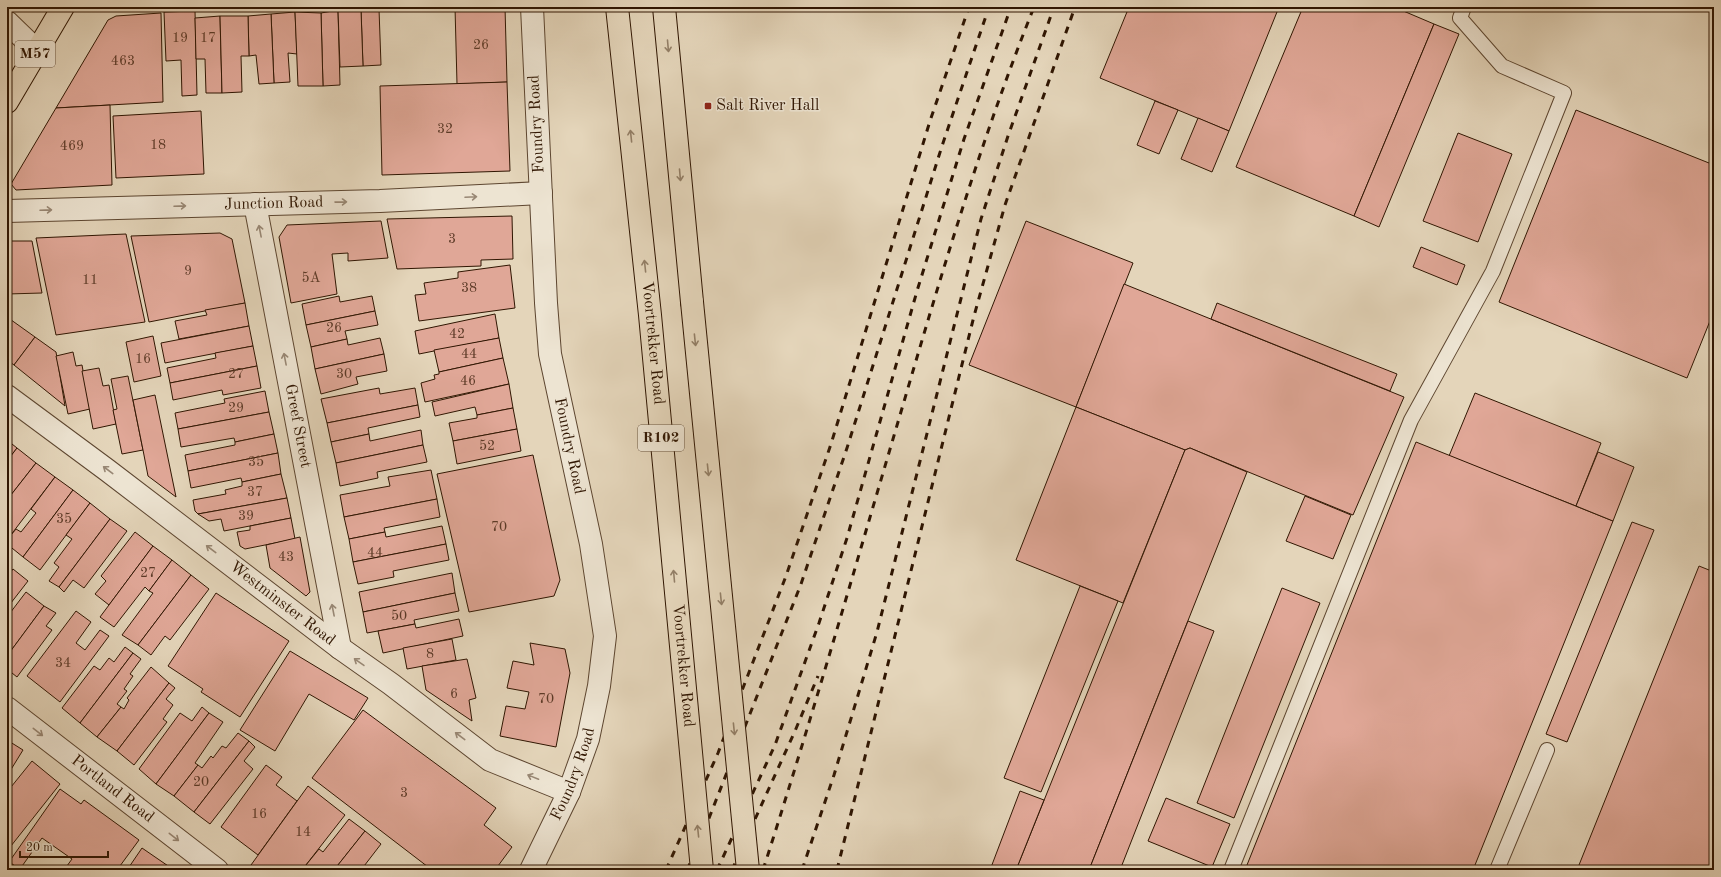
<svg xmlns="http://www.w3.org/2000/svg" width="1721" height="877" font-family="'Old Standard TT',serif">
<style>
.building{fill:#e0a797;stroke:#301602}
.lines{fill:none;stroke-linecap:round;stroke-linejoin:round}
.lane-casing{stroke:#5d4630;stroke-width:16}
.street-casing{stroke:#5d4630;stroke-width:24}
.primary-casing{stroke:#301602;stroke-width:24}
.lane{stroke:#ede4d2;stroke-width:14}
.street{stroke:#ede4d2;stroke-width:22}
.primary{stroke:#e4d5ba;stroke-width:22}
.rail{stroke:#301602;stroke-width:3;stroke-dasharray:7 7;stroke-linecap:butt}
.primary-bridge-casing{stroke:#301602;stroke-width:24;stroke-linecap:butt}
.primary-bridge{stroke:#e4d5ba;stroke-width:22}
.oneway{stroke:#937f67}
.oneway2{stroke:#988774}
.poi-dot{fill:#8f2418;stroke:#ede4d2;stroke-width:1.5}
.labels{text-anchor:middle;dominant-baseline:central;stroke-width:3;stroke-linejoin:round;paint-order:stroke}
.number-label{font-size:14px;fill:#5c3a27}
.shield{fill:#ede4d2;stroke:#695440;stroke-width:1}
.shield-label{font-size:15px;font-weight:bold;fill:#301602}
.poi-label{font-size:16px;fill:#301602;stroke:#ede4d2;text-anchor:start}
.street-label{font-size:16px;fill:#301602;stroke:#ede4d2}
</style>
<rect width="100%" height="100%" fill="#e4d5ba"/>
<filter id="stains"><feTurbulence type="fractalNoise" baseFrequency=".005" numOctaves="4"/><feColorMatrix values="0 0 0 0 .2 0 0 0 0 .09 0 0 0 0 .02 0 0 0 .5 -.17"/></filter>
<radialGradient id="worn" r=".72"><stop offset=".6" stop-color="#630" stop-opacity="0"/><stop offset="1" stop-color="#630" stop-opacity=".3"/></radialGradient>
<g class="building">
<polygon points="455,7 505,7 507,82 457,84"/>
<polygon points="1129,7 1279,7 1229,131 1100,78"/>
<polygon points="1303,7 1394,7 1434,24 1354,216 1236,167"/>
<polygon points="379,9 381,65 363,66 361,10"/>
<polygon points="338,10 340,85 323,86 321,13"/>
<polygon points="338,10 361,10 363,66 340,67"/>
<polygon points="195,11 197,95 182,96 181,60 166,61 164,12"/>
<polygon points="295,12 297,54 288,53 290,82 274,83 271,14"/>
<polygon points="295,12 321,13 323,86 298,86"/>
<polygon points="161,13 163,102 56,108 108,20 116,16"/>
<polygon points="271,14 274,83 259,84 256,55 249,56 248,16"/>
<polygon points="220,16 222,93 206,93 205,59 196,59 195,18"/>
<polygon points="220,16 248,16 249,56 241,56 242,92 222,93"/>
<polygon points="1434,24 1459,34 1379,227 1354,216"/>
<polygon points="507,82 510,171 382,175 380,86"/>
<polygon points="1155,101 1178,110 1159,154 1137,145"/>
<polygon points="110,105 112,185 16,190 11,184 56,108"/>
<polygon points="1576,110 1714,165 1714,311 1687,378 1499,302"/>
<polygon points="201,111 204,174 116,178 113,116"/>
<polygon points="1198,118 1229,131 1212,172 1181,159"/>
<polygon points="1458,133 1512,154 1478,242 1423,221"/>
<polygon points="512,216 513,259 481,260 481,266 397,269 387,219"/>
<polygon points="381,221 388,258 348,261 348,253 332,254 337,294 291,303 279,237 287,225"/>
<polygon points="1026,221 1133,263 1076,407 969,365"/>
<polygon points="220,233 232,239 245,303 149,322 131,236"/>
<polygon points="126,234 145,322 56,335 36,238"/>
<polygon points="7,241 32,241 42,293 7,294"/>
<polygon points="1421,247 1465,265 1457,285 1413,267"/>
<polygon points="510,265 515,308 419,321 415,295 426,294 424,283 458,278 458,272"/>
<polygon points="1124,284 1404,397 1353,515 1190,448 1185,450 1076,407"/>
<polygon points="339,296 340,302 372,296 375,311 306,325 302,304"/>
<polygon points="245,303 249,326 179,339 175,321 207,315 205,310"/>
<polygon points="1217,303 1397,374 1390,391 1211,319"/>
<polygon points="375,311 378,325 345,331 347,339 311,347 306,325"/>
<polygon points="495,314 499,338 419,354 415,331"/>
<polygon points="7,317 35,337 14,365 7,360"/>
<polygon points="249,326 253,346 165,363 161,343"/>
<polygon points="153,336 161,376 134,382 126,342"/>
<polygon points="35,337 56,352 65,406 14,365"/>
<polygon points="380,338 384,354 315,369 311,347 347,339 348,345"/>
<polygon points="499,338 503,358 439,372 434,350"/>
<polygon points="253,346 257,366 170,383 167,368 216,358 215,353"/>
<polygon points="73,352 76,366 82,365 90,409 68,414 56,356"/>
<polygon points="384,354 387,371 356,377 358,384 321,394 315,369"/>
<polygon points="503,358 509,384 425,402 421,383 435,379 434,375 439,374 439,372"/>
<polygon points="257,366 261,388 223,395 222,390 173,400 170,383"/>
<polygon points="99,368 103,386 109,385 116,424 93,429 82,371"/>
<polygon points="128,376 143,450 122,454 113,410 117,409 111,379"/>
<polygon points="509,384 513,408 477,415 475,407 435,416 432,402"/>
<polygon points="379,388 380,394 415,388 418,405 327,423 321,399"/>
<polygon points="265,391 269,412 178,429 175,413 225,403 224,399"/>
<polygon points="1475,393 1601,443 1576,506 1449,456"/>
<polygon points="155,395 176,497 148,476 143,450 133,400"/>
<polygon points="418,405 420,417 368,428 369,434 331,442 327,423"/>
<polygon points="1076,407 1185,450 1123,603 1016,560"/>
<polygon points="513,408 517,429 453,441 449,423 477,418 477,415"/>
<polygon points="269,412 274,434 235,442 234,438 181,447 178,429"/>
<polygon points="517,429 521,451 457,464 453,441"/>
<polygon points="421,430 423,445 336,463 331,442 369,434 370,441"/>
<polygon points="274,434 278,453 188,471 185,455 235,445 235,442"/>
<polygon points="7,440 17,448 7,461"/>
<polygon points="1416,442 1613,521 1473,870 1245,870"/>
<polygon points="423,445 427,462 377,472 378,478 340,486 336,463"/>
<polygon points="17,448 36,463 7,500 7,461"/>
<polygon points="1190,448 1247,472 1089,870 1016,870 1185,450"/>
<polygon points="1598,452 1634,467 1613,521 1576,506"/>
<polygon points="278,453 281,474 242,482 241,478 191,488 188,471"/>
<polygon points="533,455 560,580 554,596 469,612 437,474"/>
<polygon points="36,463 55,477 7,540 7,500"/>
<polygon points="431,470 437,499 344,517 340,495 390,486 388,477"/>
<polygon points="281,474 287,498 198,514 195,511 193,500 226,494 225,490 242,486 242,482"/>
<polygon points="55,477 73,490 23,557 7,544 7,540 16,529 21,532 36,513 31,509"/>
<polygon points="73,490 90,503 40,570 23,557"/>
<polygon points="1305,496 1351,515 1333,559 1286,541"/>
<polygon points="287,498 291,518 224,531 221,519 209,521 198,514"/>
<polygon points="437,499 440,517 384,528 385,532 349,539 344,517"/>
<polygon points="90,503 110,519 59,587 49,581 59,567 54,563 72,539 66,535"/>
<polygon points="291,518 295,539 245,549 240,546 237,532 250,530 250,526"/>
<polygon points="110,519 127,531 84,588 73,580 64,592 59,587"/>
<polygon points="1632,522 1654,530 1567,742 1546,734"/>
<polygon points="442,526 446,544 353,562 349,539 385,532 386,537"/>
<polygon points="135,532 153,546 109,605 95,594 106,581 101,576"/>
<polygon points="300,537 310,592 306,596 270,568 266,545"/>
<polygon points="446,544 449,560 393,571 394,577 358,584 353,562"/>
<polygon points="153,546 172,560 149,591 145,587 114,627 100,617"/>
<polygon points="172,560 191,575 138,645 122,635 153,593 149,591"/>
<polygon points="1699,566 1714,572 1714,870 1577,870"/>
<polygon points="13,569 28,581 7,608 7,577"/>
<polygon points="452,573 455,593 363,612 359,592"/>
<polygon points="191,575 209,589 170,640 165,636 151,655 138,645"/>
<polygon points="1080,586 1118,601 1041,792 1004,778"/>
<polygon points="1282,588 1320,603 1234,818 1197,803"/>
<polygon points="26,592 44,606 7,656 7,617"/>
<polygon points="216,593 289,641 240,717 201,692 203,689 168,666"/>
<polygon points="455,593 459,611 414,620 415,624 367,633 363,612"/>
<polygon points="44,606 56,613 46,626 52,630 17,677 7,669 7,656"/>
<polygon points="76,611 91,622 76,643 85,650 100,630 109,636 60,702 27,676"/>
<polygon points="459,619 463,636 383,653 378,631 415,624 416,628"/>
<polygon points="1188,621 1214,631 1120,870 1089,870"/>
<polygon points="452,639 456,660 407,669 403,648"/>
<polygon points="530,643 565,649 570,673 556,747 500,736 506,706 525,709 529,692 507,688 513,661 534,665"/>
<polygon points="125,647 133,653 80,723 62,708 94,666 100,670 109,658 114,662"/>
<polygon points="290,651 368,698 354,720 309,694 275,751 240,730"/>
<polygon points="133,653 141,659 130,674 133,676 124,689 127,691 117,704 121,707 97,737 80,723"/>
<polygon points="467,659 476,698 469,700 472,721 426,690 422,666"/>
<polygon points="151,667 169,683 117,751 97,737 121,707 124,709 129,700 127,698"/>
<polygon points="169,683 175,688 166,699 173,705 163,719 167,722 134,765 117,751"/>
<polygon points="202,707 209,713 156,784 139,769 180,713 192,721"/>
<polygon points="363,710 496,808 484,825 512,847 495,870 432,870 312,778"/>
<polygon points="209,713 223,722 195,763 198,765 174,796 156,784"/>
<polygon points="238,733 249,741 194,812 174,796 198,765 202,768 211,756 213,758 222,746 226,748"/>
<polygon points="7,740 23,750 7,776"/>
<polygon points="249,741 255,747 244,761 253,769 210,824 194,812"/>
<polygon points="32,761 60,784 7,851 7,792"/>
<polygon points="266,765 282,777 276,785 297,801 258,855 221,827"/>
<polygon points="308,786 345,815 302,870 258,870 251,865"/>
<polygon points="60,789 81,804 84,800 139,840 117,870 64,870 72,859 42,838 20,869 9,862"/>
<polygon points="1020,791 1044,800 1016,870 990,870"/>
<polygon points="1166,798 1230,824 1212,867 1148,841"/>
<polygon points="349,819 365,831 334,870 302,870 319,849 323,852"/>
<polygon points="365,831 381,844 361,870 334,870"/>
<polygon points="142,848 174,870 127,870"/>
</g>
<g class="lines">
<g class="lane-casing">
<g id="lane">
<polyline points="1231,870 1411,420 1493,271 1564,93 1502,66 1460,18 1464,7"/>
<polyline points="1497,870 1547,750"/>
</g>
</g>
<g class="street-casing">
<g id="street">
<polyline points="7,22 37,51"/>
<path id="s1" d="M255,204L340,648"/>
<path id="s2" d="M7,211L380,201L541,193"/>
<path id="s3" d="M7,396L107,470L340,648L391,684L490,760L569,792"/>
<path id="s4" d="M7,708L217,870"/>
<path id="s5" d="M531,870L569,792L588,739L599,686L605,636L591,544L550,354L546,303L532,7"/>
</g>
</g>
<g class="primary-casing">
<g id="primary">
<polyline points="664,7 692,302"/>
<polyline points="7,102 63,7"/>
</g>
</g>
<use href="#lane" class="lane"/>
<use href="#street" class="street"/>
<use href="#primary" class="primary"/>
<g class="rail">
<polyline points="666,870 718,753 786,576 831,444 930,121 969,7"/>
<polyline points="687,870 700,841 801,584 847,448 942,146 989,7"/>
<polyline points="717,870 775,745 819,623 847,538 917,291 964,139 1011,7"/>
<polyline points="732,870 795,731 818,676"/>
<path d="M763,870C811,721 854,571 898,422C939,282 980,142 1034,7"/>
<polyline points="802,870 834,775 877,632 981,219 1008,136 1054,7"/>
<polyline points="837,870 974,316 1005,205 1075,7"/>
</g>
<g class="primary-bridge-casing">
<g id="primary-bridge">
<path id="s6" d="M617,7L650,315L702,870"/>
<polyline points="692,302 748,870"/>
</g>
</g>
<use href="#primary-bridge" class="primary-bridge"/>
</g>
<defs><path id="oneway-shaft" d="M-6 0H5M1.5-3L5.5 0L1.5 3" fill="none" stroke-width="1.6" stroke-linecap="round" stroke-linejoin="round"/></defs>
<g class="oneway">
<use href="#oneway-shaft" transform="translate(668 46) rotate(85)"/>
<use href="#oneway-shaft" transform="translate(631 136) rotate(-96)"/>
<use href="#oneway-shaft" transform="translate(680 175) rotate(85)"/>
<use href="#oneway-shaft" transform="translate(645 266) rotate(-96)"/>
<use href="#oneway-shaft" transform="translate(695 340) rotate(84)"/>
<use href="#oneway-shaft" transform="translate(708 470) rotate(84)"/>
<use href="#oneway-shaft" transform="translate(674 576) rotate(-95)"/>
<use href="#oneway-shaft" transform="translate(721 599) rotate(84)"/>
<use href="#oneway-shaft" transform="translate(734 729) rotate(84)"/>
<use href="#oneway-shaft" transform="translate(698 831) rotate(-96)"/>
</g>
<g class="oneway2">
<use href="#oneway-shaft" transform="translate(471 197) rotate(-3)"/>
<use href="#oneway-shaft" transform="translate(341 202) rotate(-1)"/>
<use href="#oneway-shaft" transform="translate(180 206) rotate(-2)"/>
<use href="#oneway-shaft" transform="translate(46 210) rotate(-2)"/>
<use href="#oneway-shaft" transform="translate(260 231) rotate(-101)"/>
<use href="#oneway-shaft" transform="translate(285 359) rotate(-101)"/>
<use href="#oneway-shaft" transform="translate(108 470) rotate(-143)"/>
<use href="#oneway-shaft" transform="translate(211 549) rotate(-143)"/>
<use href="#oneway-shaft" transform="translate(333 610) rotate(-101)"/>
<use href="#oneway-shaft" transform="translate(359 662) rotate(-145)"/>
<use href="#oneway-shaft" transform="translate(38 732) rotate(38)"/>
<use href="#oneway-shaft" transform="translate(460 736) rotate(-143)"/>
<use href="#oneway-shaft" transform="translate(533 777) rotate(-158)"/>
<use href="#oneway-shaft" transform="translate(174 837) rotate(38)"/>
</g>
<rect class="poi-dot" x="704" y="102" width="8" height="8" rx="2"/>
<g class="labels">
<g class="number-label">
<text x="180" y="38">19</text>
<text x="208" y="38">17</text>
<text x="481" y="45">26</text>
<text x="123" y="61">463</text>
<text x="445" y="129">32</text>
<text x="158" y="145">18</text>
<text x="72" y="146">469</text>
<text x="452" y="239">3</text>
<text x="188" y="271">9</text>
<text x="311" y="278">5A</text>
<text x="90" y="280">11</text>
<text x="469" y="288">38</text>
<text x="334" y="328">26</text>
<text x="457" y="334">42</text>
<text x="469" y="354">44</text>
<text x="143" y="359">16</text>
<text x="236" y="374">27</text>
<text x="344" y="374">30</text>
<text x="468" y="381">46</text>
<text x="236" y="408">29</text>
<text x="487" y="446">52</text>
<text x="256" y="462">35</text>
<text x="255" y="492">37</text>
<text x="246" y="516">39</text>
<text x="64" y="519">35</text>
<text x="499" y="527">70</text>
<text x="375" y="553">44</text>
<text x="286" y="557">43</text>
<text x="148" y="573">27</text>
<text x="399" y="616">50</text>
<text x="430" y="654">8</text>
<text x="63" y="663">34</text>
<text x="454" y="694">6</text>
<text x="546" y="699">70</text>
<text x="201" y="782">20</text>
<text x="404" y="793">3</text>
<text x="259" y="814">16</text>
<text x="303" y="832">14</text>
</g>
<g class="shield">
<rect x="15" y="41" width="40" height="26" rx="3"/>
<rect x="638" y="425" width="46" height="26" rx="3"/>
</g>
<g class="shield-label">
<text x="35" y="54">M57</text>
<text x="661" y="438">R102</text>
</g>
<g class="poi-label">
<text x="716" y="106">Salt River Hall</text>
</g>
<g class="street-label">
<text transform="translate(537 124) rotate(-93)">Foundry Road</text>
<text stroke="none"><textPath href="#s2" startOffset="267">Junction Road</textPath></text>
<text stroke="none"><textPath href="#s6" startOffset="338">Voortrekker Road</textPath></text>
<text stroke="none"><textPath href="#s1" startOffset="226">Greef Street</textPath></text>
<text transform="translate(569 446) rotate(78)">Foundry Road</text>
<text stroke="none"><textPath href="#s3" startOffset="345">Westminster Road</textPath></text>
<text stroke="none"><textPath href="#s6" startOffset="662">Voortrekker Road</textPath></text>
<text stroke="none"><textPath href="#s5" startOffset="105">Foundry Road</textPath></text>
<text stroke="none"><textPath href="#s4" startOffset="133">Portland Road</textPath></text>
</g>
</g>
<rect width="1721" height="877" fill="none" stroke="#e4d5ba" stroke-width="24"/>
<rect x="8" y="8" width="1705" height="861" fill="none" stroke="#301602" stroke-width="2"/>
<rect x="12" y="12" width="1697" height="853" fill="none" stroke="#301602"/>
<path d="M20 851v6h88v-6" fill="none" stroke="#301602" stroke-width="2"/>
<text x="26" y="851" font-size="12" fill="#301602" stroke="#ede4d2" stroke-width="3" paint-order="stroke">20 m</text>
<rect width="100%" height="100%" filter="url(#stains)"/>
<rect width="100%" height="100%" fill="url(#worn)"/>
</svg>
